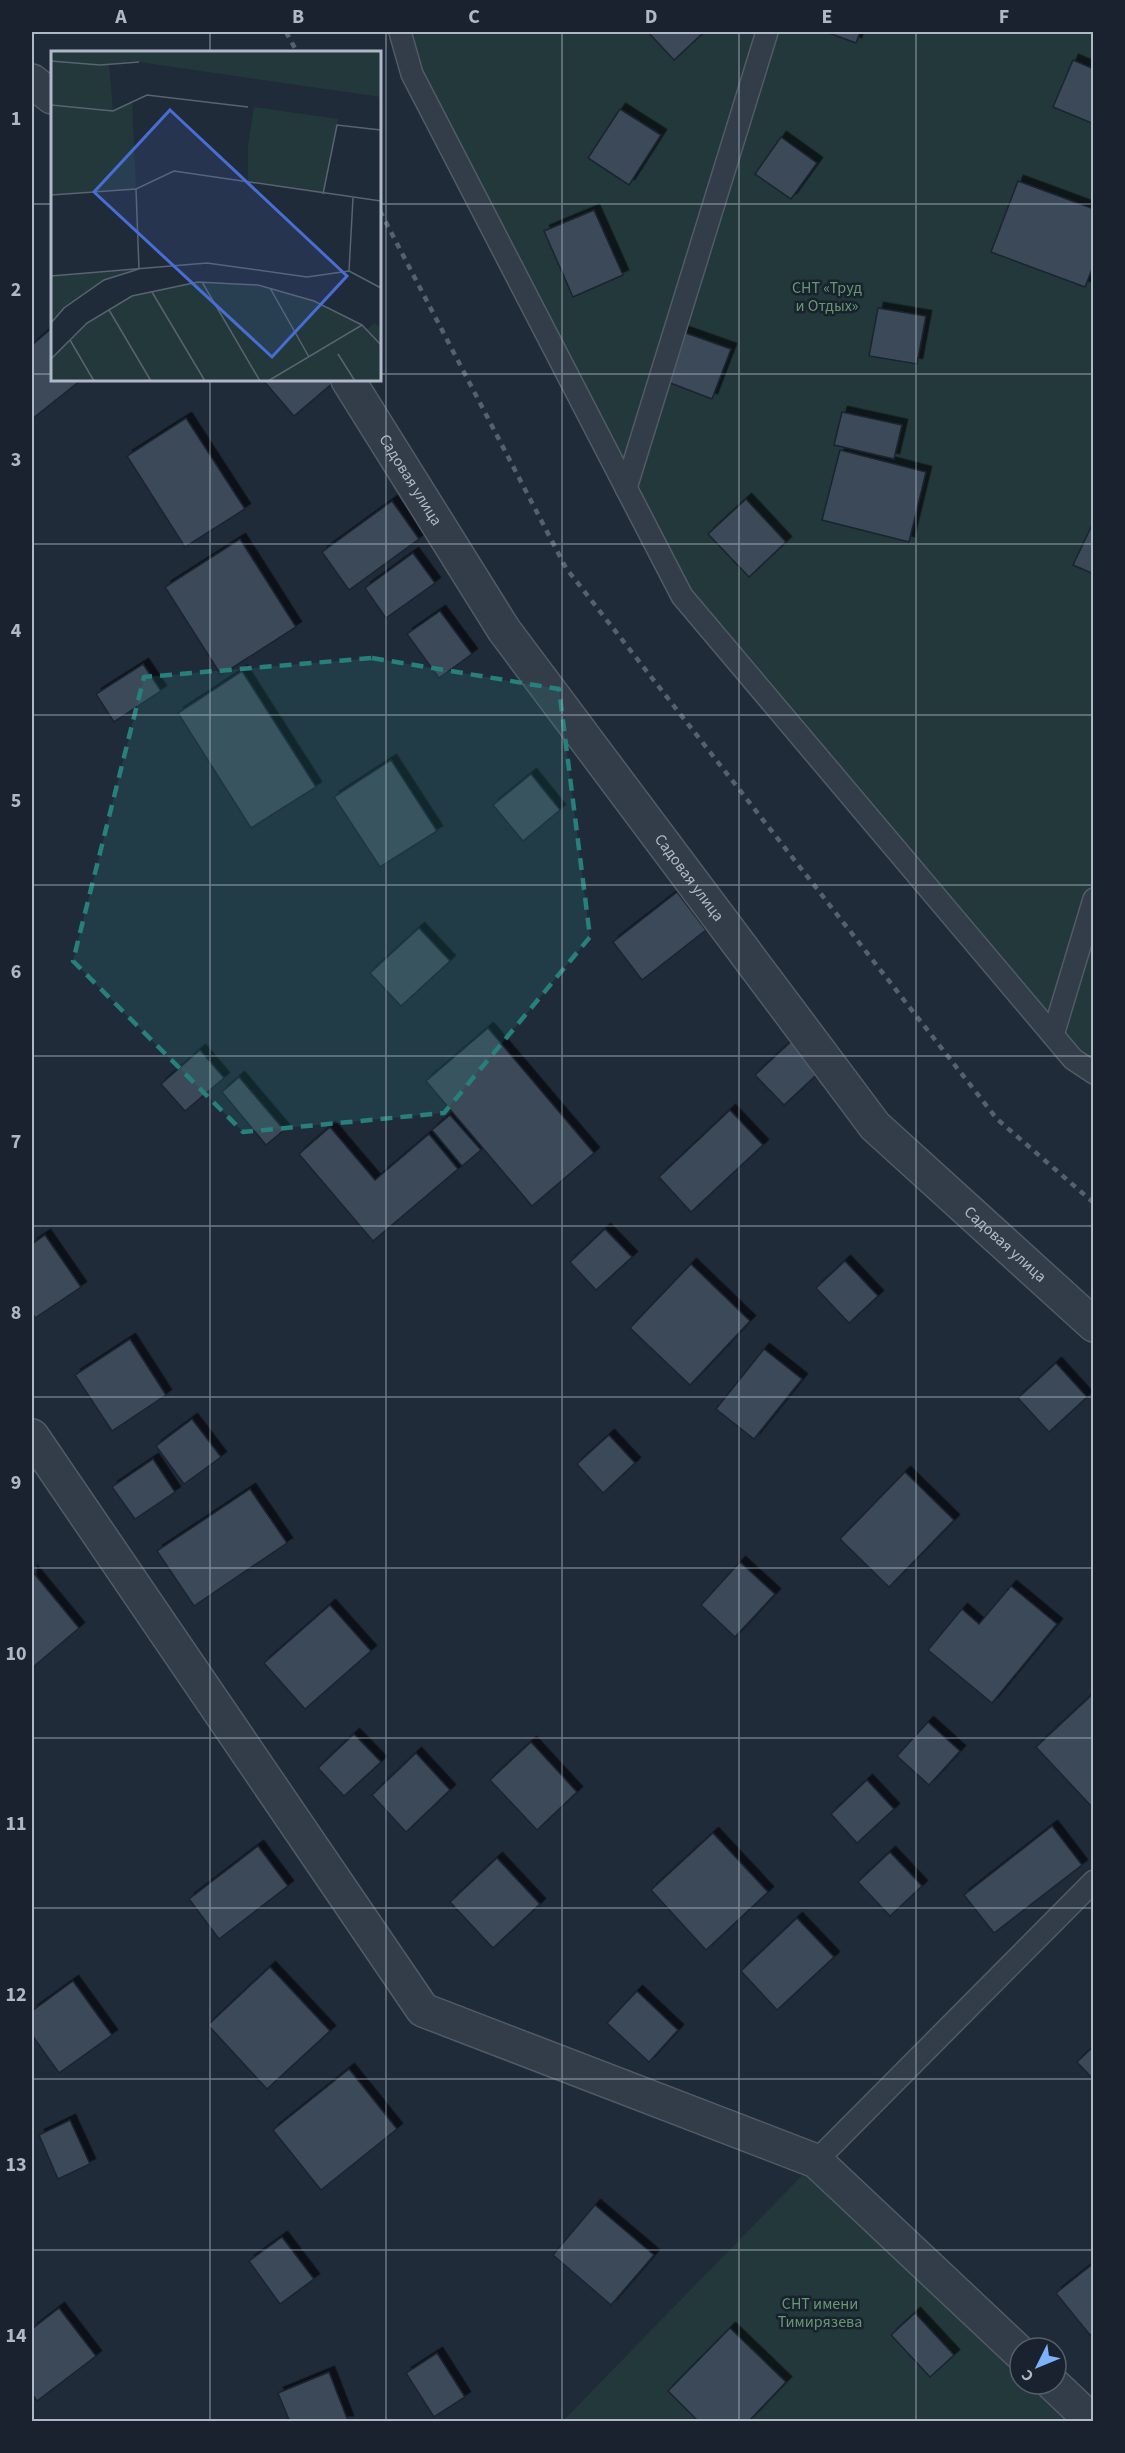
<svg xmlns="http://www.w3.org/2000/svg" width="1125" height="2453" font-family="'Source Sans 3',sans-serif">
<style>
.green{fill:#22383a}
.building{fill:#3b4959;stroke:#1b2430;stroke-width:1.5;filter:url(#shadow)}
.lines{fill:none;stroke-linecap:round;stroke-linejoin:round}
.service-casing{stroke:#515b67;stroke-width:24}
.minor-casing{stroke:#515b67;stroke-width:36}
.service{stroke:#333d4a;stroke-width:21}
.minor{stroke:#333d4a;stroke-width:33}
.rail{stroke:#556171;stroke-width:4.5;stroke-dasharray:6 6;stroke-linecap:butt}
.marked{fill:#27807b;fill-opacity:0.2;stroke:#27807b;stroke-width:4.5;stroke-dasharray:12 8;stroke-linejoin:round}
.grid{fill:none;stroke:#aeb8c6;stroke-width:1.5;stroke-opacity:0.55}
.labels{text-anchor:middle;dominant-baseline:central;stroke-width:5;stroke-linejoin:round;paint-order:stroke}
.park-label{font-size:16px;fill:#64986f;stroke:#19222e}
.street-label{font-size:16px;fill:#aeb8c6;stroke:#19222e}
.inset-road{fill:none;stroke:#596371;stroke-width:1.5}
.view{fill:#486ed3;fill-opacity:0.15;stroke:#486ed3;stroke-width:3}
.inset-edge{fill:none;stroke:#aeb8c6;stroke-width:3}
.neatline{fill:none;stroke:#aeb8c6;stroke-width:2}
.grid-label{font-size:20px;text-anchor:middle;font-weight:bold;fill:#aeb8c6}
</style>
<defs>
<filter id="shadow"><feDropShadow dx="5.5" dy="-5.5" stdDeviation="0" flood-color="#0009"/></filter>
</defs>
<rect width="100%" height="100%" fill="#202b39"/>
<g class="green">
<polygon points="400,32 1093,32 1093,1073 682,596"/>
<polygon points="816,2161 1020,2353 1020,2384 1053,2384 1093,2422 562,2422"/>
</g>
<g class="building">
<polygon points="648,32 704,32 674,60"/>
<polygon points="826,32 860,32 856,43"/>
<polygon points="1073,60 1094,69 1094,124 1053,107"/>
<polygon points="620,109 661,135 629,185 588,158"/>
<polygon points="781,137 817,163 791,199 755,174"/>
<polygon points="1018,181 1094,209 1094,264 1085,287 991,252"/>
<polygon points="594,210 623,275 573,297 544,231"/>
<polygon points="878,308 926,316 917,364 869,356"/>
<polygon points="52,328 52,380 81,380 32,419 32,345"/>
<polygon points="683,332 731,349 712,399 665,381"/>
<polygon points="263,380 334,380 335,381 294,416"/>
<polygon points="842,412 902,425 894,459 834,445"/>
<polygon points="186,418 245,509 185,547 127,456"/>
<polygon points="840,450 926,472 909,542 822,520"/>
<polygon points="746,499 786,542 749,577 708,534"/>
<polygon points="392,501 419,539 349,590 322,552"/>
<polygon points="1094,521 1094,574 1073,565"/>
<polygon points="240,539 296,627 221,675 165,587"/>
<polygon points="413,553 435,583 386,618 365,588"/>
<polygon points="440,611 472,654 439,678 407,634"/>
<polygon points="143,664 161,691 114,722 96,694"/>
<polygon points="242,671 316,787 251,828 178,713"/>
<polygon points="391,760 437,831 380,867 334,797"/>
<polygon points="531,774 560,810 523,841 493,805"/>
<polygon points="677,892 706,930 642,980 613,942"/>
<polygon points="419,928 450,961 401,1006 370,973"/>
<polygon points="488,1028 594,1153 532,1206 426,1081"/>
<polygon points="797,1036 826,1066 784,1105 755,1075"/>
<polygon points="200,1050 224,1078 185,1111 161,1084"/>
<polygon points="239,1077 284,1130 266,1145 222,1092"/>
<polygon points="730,1110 763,1145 691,1212 659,1177"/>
<polygon points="450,1115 481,1150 462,1166 432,1130"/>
<polygon points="330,1127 375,1180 429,1134 458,1169 373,1241 299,1154"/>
<polygon points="605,1229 632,1257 596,1290 570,1262"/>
<polygon points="45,1235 81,1287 35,1318 32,1312 32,1244"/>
<polygon points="845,1261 878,1296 849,1323 816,1288"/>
<polygon points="691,1264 750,1321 690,1385 630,1328"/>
<polygon points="130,1339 166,1395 112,1431 75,1375"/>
<polygon points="764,1349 802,1379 754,1439 716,1409"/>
<polygon points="1056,1363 1087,1397 1049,1432 1018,1398"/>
<polygon points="192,1419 221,1457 184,1484 156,1446"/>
<polygon points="609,1435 635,1463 603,1493 577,1464"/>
<polygon points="153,1459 175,1492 135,1519 112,1487"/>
<polygon points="905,1472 954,1520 889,1587 840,1539"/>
<polygon points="250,1489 287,1543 194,1606 157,1551"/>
<polygon points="740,1562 775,1594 735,1637 701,1605"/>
<polygon points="32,1571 79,1628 32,1668"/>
<polygon points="1011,1586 1057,1624 992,1703 928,1650 962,1609 979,1624"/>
<polygon points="330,1605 371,1651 305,1709 264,1663"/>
<polygon points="1094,1693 1094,1809 1036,1747"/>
<polygon points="928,1722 960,1751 929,1785 897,1756"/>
<polygon points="354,1734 381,1762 344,1796 318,1768"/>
<polygon points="531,1742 577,1792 537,1830 490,1780"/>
<polygon points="416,1753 450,1790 406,1832 372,1795"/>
<polygon points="867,1780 894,1809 857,1843 831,1814"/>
<polygon points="1052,1826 1082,1865 994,1933 964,1895"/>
<polygon points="713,1833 768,1892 706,1950 651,1890"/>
<polygon points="258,1846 288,1886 219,1939 189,1899"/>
<polygon points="890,1852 922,1886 890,1916 858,1882"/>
<polygon points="497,1858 540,1904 493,1948 450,1902"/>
<polygon points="797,1918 834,1957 777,2010 741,1971"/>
<polygon points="270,1967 330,2031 267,2089 208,2025"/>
<polygon points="73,1981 112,2035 59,2073 32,2035 32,2011"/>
<polygon points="637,1991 678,2030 649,2062 607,2023"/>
<polygon points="1094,2046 1094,2080 1077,2062"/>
<polygon points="349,2069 397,2129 321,2190 273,2130"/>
<polygon points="70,2120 90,2164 58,2179 39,2135"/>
<polygon points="595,2205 654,2255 611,2305 553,2255"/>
<polygon points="282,2237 314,2279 280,2304 249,2261"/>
<polygon points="1094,2263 1094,2332 1090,2335 1056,2293"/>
<polygon points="59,2308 96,2356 37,2401 32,2394 32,2329"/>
<polygon points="915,2313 954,2355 930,2377 891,2335"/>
<polygon points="730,2328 786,2382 748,2422 699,2422 668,2391"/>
<polygon points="437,2353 465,2397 434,2417 406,2373"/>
<polygon points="329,2372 348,2421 290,2422 278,2393"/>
</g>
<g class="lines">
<g class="service-casing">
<g id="service">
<polyline points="400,32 412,74 682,596 1073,1059 1094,1073"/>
<polyline points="626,488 767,32"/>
<polyline points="1053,1035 1094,899"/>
<polyline points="816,2161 1094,1881"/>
</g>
</g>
<g class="minor-casing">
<g id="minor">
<polyline points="32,81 52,97"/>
<path id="s1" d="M348,380L504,630L875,1126L1094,1325"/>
<polyline points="32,1436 423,2010 816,2161 1020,2353"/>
<polyline points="1053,2384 1093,2422"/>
</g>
</g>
<use href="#service" class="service"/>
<use href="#minor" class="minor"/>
<g class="rail">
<polyline points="286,32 297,52"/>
<polyline points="380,211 566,568 997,1119 1094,1203"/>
</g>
</g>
<path class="marked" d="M372,658L559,689L590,937L444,1113L243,1132L73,961L144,677Z"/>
<path class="grid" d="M210,32V52M386,32V2422M562,32V2422M739,32V2422M916,32V2422M32,204H52M380,204H1094M32,374H52M380,374H1094M210,380V2422M32,544H1094M32,715H1094M32,885H1094M32,1056H1094M32,1226H1094M32,1397H1094M32,1568H1094M32,1738H1094M32,1908H1094M32,2079H1094M32,2250H1094"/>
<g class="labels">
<g class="park-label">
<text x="827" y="288">СНТ «Труд<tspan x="827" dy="18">и Отдых»</tspan></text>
<text x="820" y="2304">СНТ имени<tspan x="820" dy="18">Тимирязева</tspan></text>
</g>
<g class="street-label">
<text stroke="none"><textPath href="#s1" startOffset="118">Садовая улица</textPath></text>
<text stroke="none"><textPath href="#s1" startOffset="604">Садовая улица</textPath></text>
<text stroke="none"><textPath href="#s1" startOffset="1090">Садовая улица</textPath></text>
</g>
</g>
<g transform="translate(51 51)">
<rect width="330" height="330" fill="#202b39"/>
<path d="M0,0H330V46L81,10L58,13L62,59L81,50L85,138L0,144ZM203,56L287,68L272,143L197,131V95ZM88,218L53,229L13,257L0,272V225ZM147,231L207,234L263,250L317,278L323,272L330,276V330H0V308L36,272L81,245Z" fill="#22383a"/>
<path class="inset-road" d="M0,10L49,14L88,11M0,54L62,60L96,44L197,56M272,143L286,74L330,79M0,144L85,138L123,120L330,150M302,147L298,220L330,237M0,225L156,212L256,226L298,220M151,231L209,330M219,237L258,306M101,241L154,330M58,259L100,330M0,272L13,257L53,229L88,218L85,138M19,289L43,330M287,303L304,330M0,308L36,272L81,245L147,231L207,234L263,250L311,274M217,330L311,274L330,294"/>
<path class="view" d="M119,59L296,225L221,306L43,141Z"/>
<rect width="330" height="330" class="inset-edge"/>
</g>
<rect width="1125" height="2453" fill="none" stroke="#19222e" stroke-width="66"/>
<g transform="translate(1038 2366) rotate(227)"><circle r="28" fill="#19222e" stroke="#555e6b" stroke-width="1.5"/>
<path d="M0-4.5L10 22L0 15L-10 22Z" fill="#7db1fc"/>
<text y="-9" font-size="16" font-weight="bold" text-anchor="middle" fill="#aeb8c6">С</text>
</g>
<rect x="33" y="33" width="1059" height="2387" class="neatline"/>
<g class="grid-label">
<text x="121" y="23">A</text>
<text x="298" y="23">B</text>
<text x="474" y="23">C</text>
<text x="651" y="23">D</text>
<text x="827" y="23">E</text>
<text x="1004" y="23">F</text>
<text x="16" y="125">1</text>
<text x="16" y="296">2</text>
<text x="16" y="466">3</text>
<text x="16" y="637">4</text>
<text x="16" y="807">5</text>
<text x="16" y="978">6</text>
<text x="16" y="1148">7</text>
<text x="16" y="1319">8</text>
<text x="16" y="1489">9</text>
<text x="16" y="1660">10</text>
<text x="16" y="1830">11</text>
<text x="16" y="2001">12</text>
<text x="16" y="2171">13</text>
<text x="16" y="2342">14</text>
</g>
</svg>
